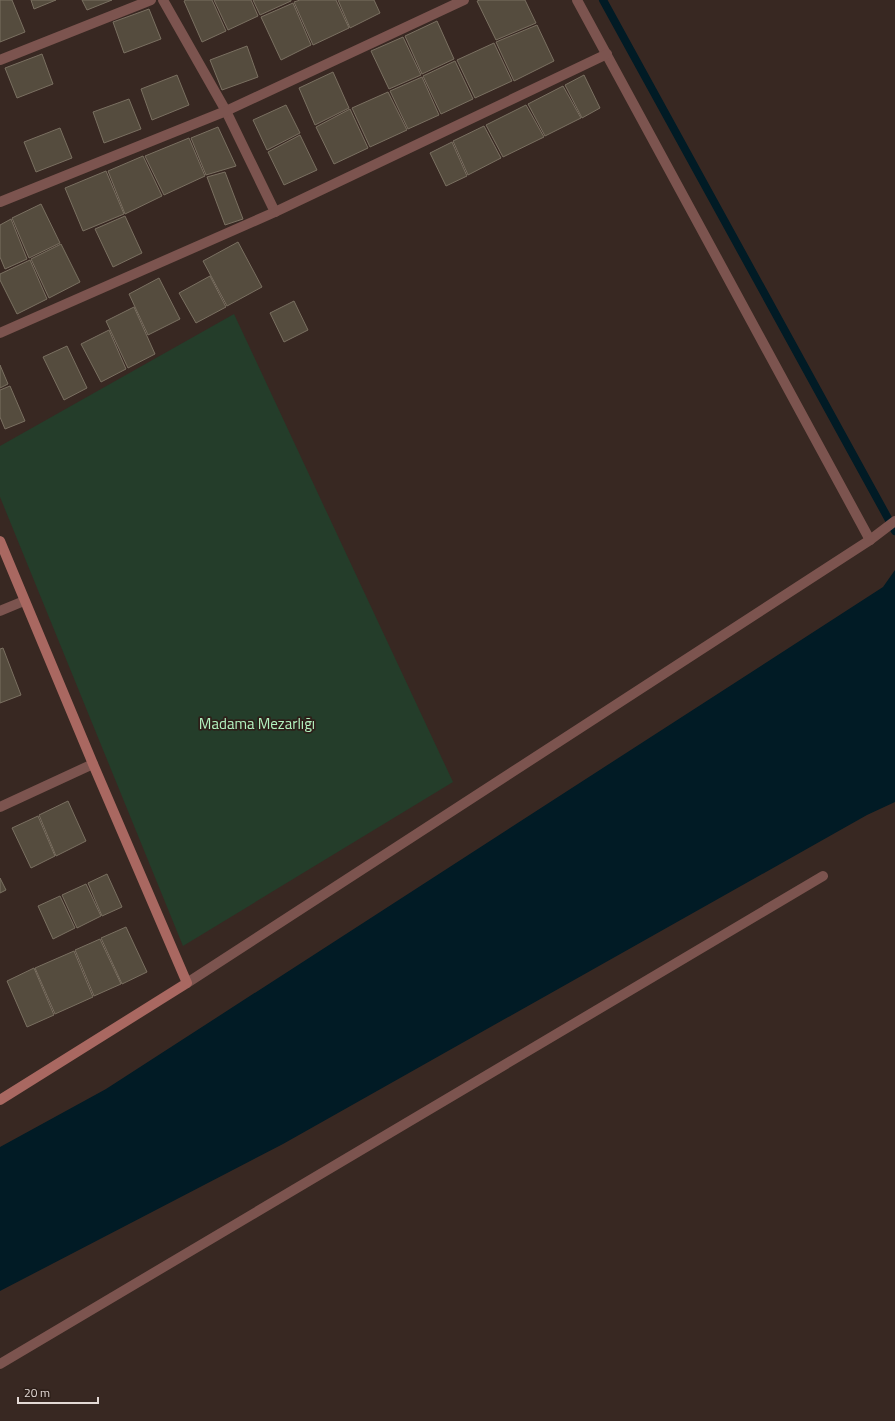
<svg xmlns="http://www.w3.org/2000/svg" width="895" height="1421" font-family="'Titillium Web',sans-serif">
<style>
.green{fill:#243d2a}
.water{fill:#011b25}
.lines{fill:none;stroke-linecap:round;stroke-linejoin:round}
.stream{stroke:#011b25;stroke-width:8}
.building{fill:#554c3e;stroke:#7a7061}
.minor{stroke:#7c544f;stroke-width:10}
.secondary{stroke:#a96861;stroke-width:10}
.labels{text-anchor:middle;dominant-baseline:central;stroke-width:3.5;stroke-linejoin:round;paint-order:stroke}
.park-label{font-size:15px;fill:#b3f2bf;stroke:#2d1f19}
</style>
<rect width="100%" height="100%" fill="#382822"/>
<polygon class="green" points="234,314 453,782 183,946 0,497 0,446"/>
<polygon class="water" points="895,570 895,802 867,815 283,1144 0,1291 0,1147 106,1089 883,587"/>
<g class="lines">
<polyline class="stream" points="603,0 895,531"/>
</g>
<g class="building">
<polygon points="0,0 12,0 25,32 0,42"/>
<polygon points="31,0 56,0 34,9"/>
<polygon points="82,0 112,0 87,10"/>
<polygon points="186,0 212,0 226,31 202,42 184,1"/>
<polygon points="214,0 251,0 258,16 228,30"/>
<polygon points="253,0 291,0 291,1 260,15"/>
<polygon points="300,0 336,0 349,28 313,45 294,2"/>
<polygon points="338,0 374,0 380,13 350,28"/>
<polygon points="480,0 525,0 536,23 496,40 477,1"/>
<polygon points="293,3 311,45 281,60 261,17"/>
<polygon points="149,9 161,39 124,53 113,22"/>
<polygon points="437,21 454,59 422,74 405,36"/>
<polygon points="537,25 554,61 514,81 496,42"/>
<polygon points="403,37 421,75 389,89 371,51"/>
<polygon points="494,43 512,81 475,98 457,60"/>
<polygon points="247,46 258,77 222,90 210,60"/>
<polygon points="42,54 53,84 17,98 5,68"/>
<polygon points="455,61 473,99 441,114 423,76"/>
<polygon points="333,72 349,108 315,125 299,88"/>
<polygon points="177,75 189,105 152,120 141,89"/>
<polygon points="584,75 600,108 582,118 565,85"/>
<polygon points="422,77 439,115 408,129 390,91"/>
<polygon points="563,86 581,118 545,136 528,104"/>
<polygon points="388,92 407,130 370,147 352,108"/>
<polygon points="129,99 141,129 104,143 93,112"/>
<polygon points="286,105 300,133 267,150 253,120"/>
<polygon points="526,105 544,137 503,157 486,125"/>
<polygon points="350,109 368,148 334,164 316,127"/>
<polygon points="484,126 501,158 468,175 453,141"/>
<polygon points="218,127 236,166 206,175 191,138"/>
<polygon points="60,128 72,158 36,172 24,142"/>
<polygon points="300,135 317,170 284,185 268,152"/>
<polygon points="189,138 205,176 164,195 145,156"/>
<polygon points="452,142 467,176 446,186 430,153"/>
<polygon points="143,156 162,196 125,214 108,171"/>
<polygon points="106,171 124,214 83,231 65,188"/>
<polygon points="225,172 243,219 225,225 207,177"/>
<polygon points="41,204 60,243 29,258 12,218"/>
<polygon points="125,216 142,253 113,267 95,229"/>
<polygon points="11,219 27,259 5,269 0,257 0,225"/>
<polygon points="238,242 262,287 227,306 203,261"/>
<polygon points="61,244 80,282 49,298 31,259"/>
<polygon points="30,260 47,299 17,314 0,280 0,274"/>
<polygon points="210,276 226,307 196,323 179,293"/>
<polygon points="159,278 180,319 148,335 129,294"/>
<polygon points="294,301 308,330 284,342 270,313"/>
<polygon points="134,307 155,354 128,368 106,321"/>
<polygon points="109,330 126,369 101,382 81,344"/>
<polygon points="67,346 87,388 64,400 43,357"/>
<polygon points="0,365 8,384 0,388"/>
<polygon points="10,386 25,421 5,429 0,417 0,390"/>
<polygon points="3,648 21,695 0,703 0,649"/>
<polygon points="68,801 86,841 56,856 39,815"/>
<polygon points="38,816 55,856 31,868 12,828"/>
<polygon points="107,874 122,907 102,916 88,883"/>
<polygon points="0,878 6,890 0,893"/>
<polygon points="86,884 101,916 77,928 62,895"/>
<polygon points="60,896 75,928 53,939 38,906"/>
<polygon points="126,927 147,972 122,984 101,938"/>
<polygon points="100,939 121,984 94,996 75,950"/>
<polygon points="74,951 93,997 55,1014 35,968"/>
<polygon points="34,968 54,1015 27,1027 7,981"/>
</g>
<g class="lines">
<g class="minor">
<polyline points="163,0 226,111 275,212"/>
<polyline points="577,0 870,540"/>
<polyline points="0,60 151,0"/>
<polyline points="0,202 226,111 464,0"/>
<polyline points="0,333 275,212 607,54"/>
<polyline points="0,611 24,601"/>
<polyline points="0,807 93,764"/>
<polyline points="187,983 870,540 895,521"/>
<polyline points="0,1364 823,876"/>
</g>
<polyline class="secondary" points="0,541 93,764 187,983 0,1100"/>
</g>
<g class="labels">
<g class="park-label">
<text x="257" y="723">Madama Mezarlığı</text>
</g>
</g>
<path d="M18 1397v6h80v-6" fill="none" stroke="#e4dad6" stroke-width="2"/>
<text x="24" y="1397" font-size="12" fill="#e4dad6" stroke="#2d1f19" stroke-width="3" paint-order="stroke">20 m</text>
</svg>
